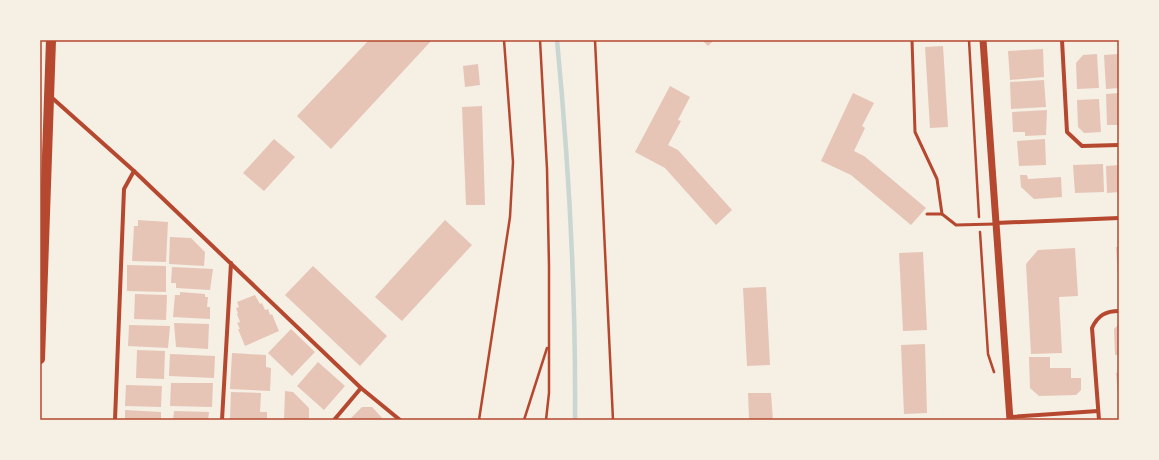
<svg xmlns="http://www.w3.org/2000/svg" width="1159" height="460" font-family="Raleway,sans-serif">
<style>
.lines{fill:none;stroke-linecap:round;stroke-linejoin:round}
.stream{stroke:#c9d6d2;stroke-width:4.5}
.building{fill:#e6c5b7}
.path{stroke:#b5482f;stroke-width:2.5}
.service{stroke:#b5482f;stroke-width:3}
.minor{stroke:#b5482f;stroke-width:4}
.tertiary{stroke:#b5482f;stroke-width:7}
.primary{stroke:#b5482f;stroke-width:10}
.neatline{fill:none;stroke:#b5482f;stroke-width:1.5}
</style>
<rect width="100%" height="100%" fill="#f6efe4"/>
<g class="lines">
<path class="stream" d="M557,40C569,166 576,293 575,420"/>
</g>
<g class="building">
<polygon points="369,40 432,40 331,149 297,116"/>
<polygon points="702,40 714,40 708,46"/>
<polygon points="943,46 948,127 930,128 925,47"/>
<polygon points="1043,49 1044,77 1010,80 1008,51"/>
<polygon points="1097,54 1099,88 1077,89 1076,63 1083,55"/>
<polygon points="1119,54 1119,88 1106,89 1104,55"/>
<polygon points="478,64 480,85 465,87 463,66"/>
<polygon points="1044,80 1046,107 1011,109 1010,82"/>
<polygon points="670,86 690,97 678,120 681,121 668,145 678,150 732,210 716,225 665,168 635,152"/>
<polygon points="853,93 874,103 862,126 865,128 854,151 864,156 926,208 911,225 851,175 821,161"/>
<polygon points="1119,93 1119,125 1107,125 1106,94"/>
<polygon points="1099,99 1101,132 1084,133 1078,127 1077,100"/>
<polygon points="482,106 485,205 466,205 462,107"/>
<polygon points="1047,110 1046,135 1025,136 1025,132 1013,132 1012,112"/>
<polygon points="274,139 295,157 264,191 243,173"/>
<polygon points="1045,139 1046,165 1019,166 1017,141"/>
<polygon points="1103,164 1104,192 1075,193 1073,165"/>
<polygon points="1119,165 1119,192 1107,193 1106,166"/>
<polygon points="1020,175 1027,175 1028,179 1061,177 1062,197 1034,199 1021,187"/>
<polygon points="138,220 168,222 166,262 132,261 134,226 138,226"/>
<polygon points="445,220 472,245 402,321 375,297"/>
<polygon points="170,237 191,238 205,252 204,266 169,264"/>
<polygon points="1116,247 1119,247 1119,277 1118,277"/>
<polygon points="1075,248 1078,296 1059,297 1062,353 1031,354 1026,264 1038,250"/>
<polygon points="923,252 927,330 903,331 899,253"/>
<polygon points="127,265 166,266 166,292 127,291"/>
<polygon points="313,266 387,336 360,366 285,295"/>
<polygon points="172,267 213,269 210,290 176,288 176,283 171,283"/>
<polygon points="766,287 770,365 747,366 743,288"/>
<polygon points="180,292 205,294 205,297 208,297 207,307 210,307 210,319 173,317 175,295 180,295"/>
<polygon points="135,294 167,295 166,320 134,319"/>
<polygon points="255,295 260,304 262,303 265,310 268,309 270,315 272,314 279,331 245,346 238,329 240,329 237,323 240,322 237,314 238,313 236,308 239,307 237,302"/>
<polygon points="174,323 209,324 208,349 176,347"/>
<polygon points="129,325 170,326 168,348 128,346"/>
<polygon points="1118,325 1119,355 1115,355 1114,329"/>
<polygon points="291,329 315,352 292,376 268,353"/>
<polygon points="925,344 927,413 904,414 901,345"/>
<polygon points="137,350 165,351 164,379 136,378"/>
<polygon points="232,353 266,355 266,367 271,368 270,391 230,389"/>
<polygon points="170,354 215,356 214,378 169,376"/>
<polygon points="1029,357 1050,357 1050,368 1071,368 1071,378 1081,378 1081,390 1076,395 1039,396 1030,388"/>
<polygon points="318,362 345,386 324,410 297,386"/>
<polygon points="1119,372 1119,395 1118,395 1116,373"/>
<polygon points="171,383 213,383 212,407 170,406"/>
<polygon points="126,385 162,386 161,407 125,406"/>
<polygon points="285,391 293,392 309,408 309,420 284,420"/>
<polygon points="231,392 261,393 260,412 267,412 267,420 230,420"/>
<polygon points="748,393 771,393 773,420 749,420"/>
<polygon points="362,407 372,407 384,420 349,420"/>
<polygon points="125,410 161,412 161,420 125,420"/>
<polygon points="174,411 209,412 208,420 173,420"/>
</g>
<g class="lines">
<g class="path">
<polyline points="540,40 547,169 549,266 549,393 546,420"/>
<polyline points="595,40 613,420"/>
<polyline points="969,40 979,217"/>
<polyline points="980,232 988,354 994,372"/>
<polyline points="479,420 510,217 513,162 504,40"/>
<polyline points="524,420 547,348"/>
</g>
<g class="service">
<polyline points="912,40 915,132 937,179 942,214 956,225 995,224"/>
<polyline points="927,214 942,214"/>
</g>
<g class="minor">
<polyline points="1062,40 1067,132 1082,146 1119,145"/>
<polyline points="50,96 134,171 361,388 400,420"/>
<polyline points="996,223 1119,218"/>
<polyline points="1010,417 1098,411"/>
<polyline points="115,420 124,189 134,171"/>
<polyline points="222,420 231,263"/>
<polyline points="334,420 361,388"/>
<path d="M1099,420L1092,328C1098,315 1106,311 1119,311"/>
</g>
<polyline class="tertiary" points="983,40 1010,420"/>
<polyline class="primary" points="40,359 51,40"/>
</g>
<rect width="1159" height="460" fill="none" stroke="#f6efe4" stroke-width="82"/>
<rect x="41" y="41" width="1077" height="378" class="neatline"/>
</svg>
